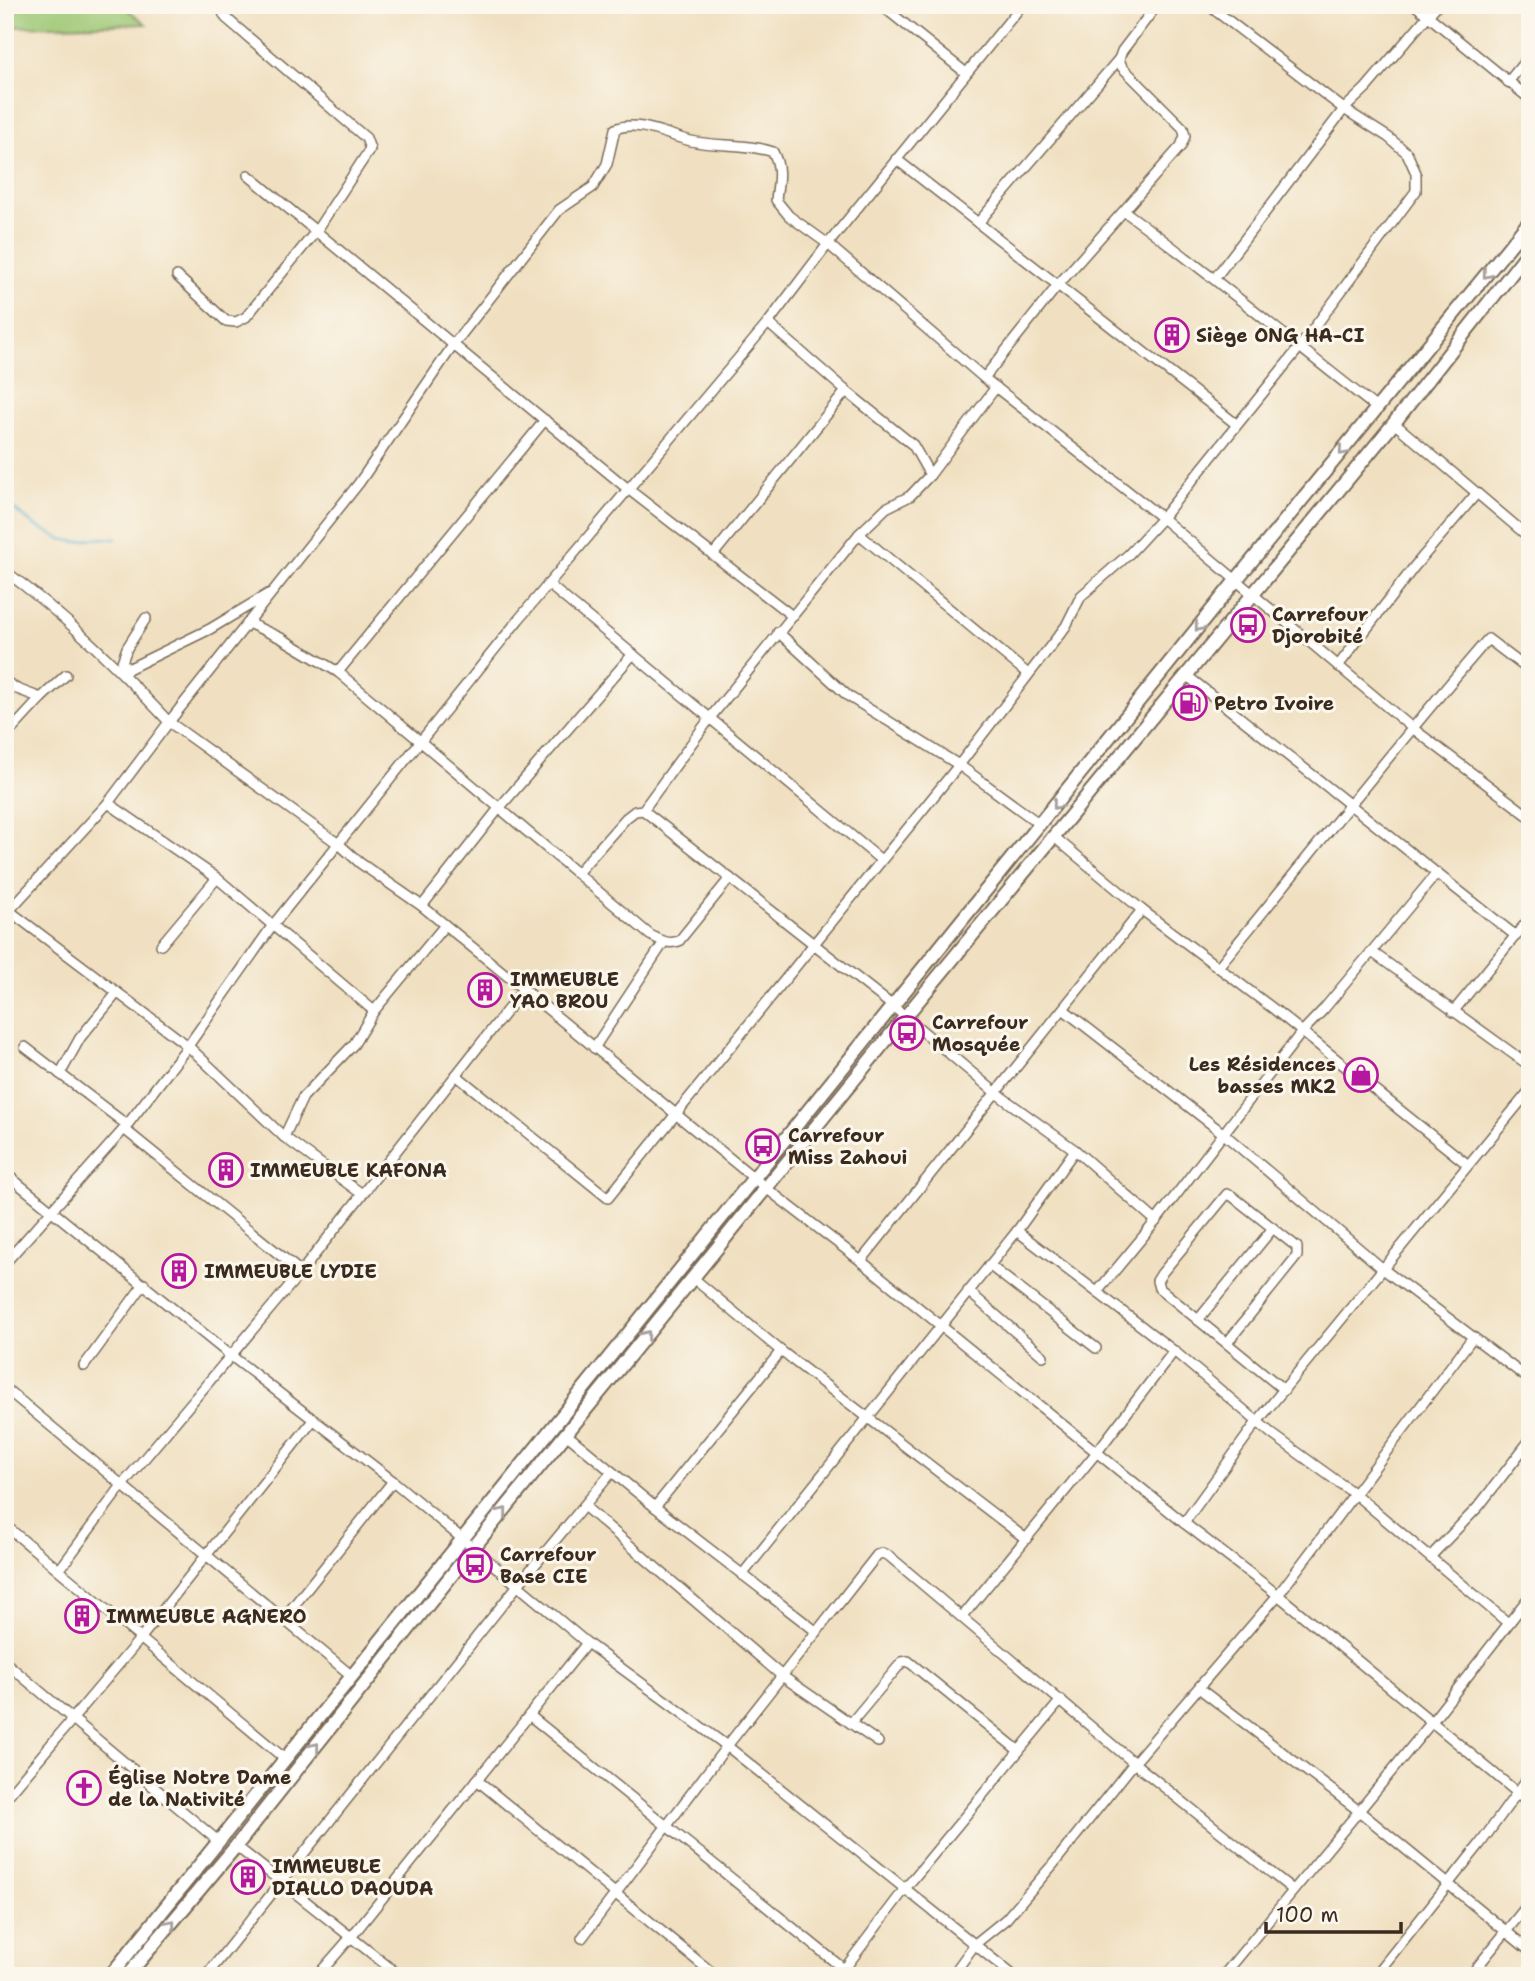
<svg xmlns="http://www.w3.org/2000/svg" width="1535" height="1981" font-family="'Shantell Sans',sans-serif">
<style>
.green{fill:#9dc875;stroke:#6c794a;stroke-width:2}
.lines{fill:none;stroke-linecap:round;stroke-linejoin:round}
.stream{stroke:#55aed2;stroke-width:2.5}
.minor-casing{stroke:#7a6a57;stroke-width:12}
.secondary-casing{stroke:#7a6a57;stroke-width:16}
.minor{stroke:#fff;stroke-width:9}
.secondary{stroke:#fff;stroke-width:12}
.oneway{stroke:#a79f9a}
.labels{text-anchor:middle;dominant-baseline:central;stroke-width:6;stroke-linejoin:round;paint-order:stroke}
.poi-label{font-size:19px;font-weight:bold;fill:#3b2a1e;stroke:#fbf7ec;text-anchor:start}
</style>
<rect width="100%" height="100%" fill="#fbf7ec"/>
<filter id="ink" filterUnits="userSpaceOnUse"><feTurbulence type="fractalNoise" baseFrequency=".0143" numOctaves="2"/><feDisplacementMap in="SourceGraphic" scale="14" xChannelSelector="R" yChannelSelector="G"/><feConvolveMatrix kernelMatrix="1 2 1 2 8 2 1 2 1" color-interpolation-filters="sRGB"/></filter>
<filter id="wash" filterUnits="userSpaceOnUse"><feTurbulence type="fractalNoise" baseFrequency=".00686" numOctaves="4" result="noise"/><feDisplacementMap in="SourceGraphic" scale="28" xChannelSelector="R" yChannelSelector="G"/><feGaussianBlur stdDeviation="1.57" result="paint"/><feColorMatrix in="noise" values="0 0 0 0 0 0 0 0 0 0 0 0 0 0 0 0 0 1.4 0 .05"/><feComposite in="paint" operator="in"/></filter>
<g filter="url(#wash)">
<rect width="100%" height="100%" fill="#f0e0c1"/>
<polygon class="green" points="5,5 122,5 146,24 5,27"/>
<g class="lines">
<polyline class="stream" points="5,502 34,525 61,539 77,542 96,538 116,539"/>
</g>
</g>
<g filter="url(#ink)">
<g class="lines">
<g class="minor-casing">
<g id="minor">
<polyline points="881,5 966,73"/>
<polyline points="1415,5 1530,99"/>
<polyline points="1508,82 1530,55"/>
<polyline points="896,159 1236,424"/>
<polyline points="248,175 628,489 791,615"/>
<path d="M1124,211C1211,274 1293,343 1378,409"/>
<polyline points="978,223 1119,59"/>
<polyline points="177,276 226,321 236,322 246,317 317,230 370,149 366,138 226,18 219,5"/>
<polyline points="1215,278 1344,109 1366,88 1437,5"/>
<polyline points="768,323 846,391 913,445 930,475"/>
<polyline points="984,378 1058,285 1181,146 1185,136 1183,128 1122,67 1119,59 1122,51 1157,5"/>
<polyline points="1394,423 1530,538"/>
<polyline points="859,534 1028,674"/>
<polyline points="713,555 846,391"/>
<path d="M5,571C65,615 118,668 169,722L108,803L5,915"/>
<polyline points="548,584 881,860"/>
<path d="M248,623L281,638L338,672L650,935C660,940 668,945 679,941L730,878"/>
<polyline points="778,632 848,696 959,765 1041,825"/>
<polyline points="1338,666 1414,567 1477,493"/>
<polyline points="128,669 122,662 127,648 146,618"/>
<polyline points="338,672 545,420"/>
<polyline points="124,674 128,669 210,629 268,594"/>
<polyline points="1186,675 1516,936"/>
<polyline points="5,681 17,689 41,698 66,675"/>
<polyline points="5,737 41,698"/>
<polyline points="108,803 217,878 374,1011"/>
<polyline points="643,810 894,1007 996,1093 1075,1150 1156,1221"/>
<path d="M1530,817L1411,727L1162,518L984,378L828,244L789,216L776,200C778,182 782,169 773,152C746,143 718,147 691,141C669,136 637,119 615,129L607,164L593,187L559,210L454,344L359,483L169,722L340,845L360,863L422,906L766,1188L861,1261L1184,1523L1278,1595L1530,1803"/>
<polyline points="1053,836 1142,910 1275,1010 1467,1164"/>
<polyline points="578,872 626,818 635,811 643,810 710,718 859,534 886,508 910,496 930,475 996,387"/>
<polyline points="422,906 500,807 633,654"/>
<polyline points="7,909 188,1046 284,1137 362,1194"/>
<polyline points="161,945 217,878"/>
<polyline points="1372,952 1530,1066"/>
<path d="M1218,967C1308,858 1395,746 1488,639L1530,671"/>
<polyline points="1063,1009 1224,1134 1383,1269 1530,1380"/>
<polyline points="1453,1012 1530,918"/>
<polyline points="25,1047 127,1125"/>
<polyline points="594,1048 664,942"/>
<polyline points="60,1074 80,1038 117,993"/>
<polyline points="456,1075 608,1198 959,765 1066,626 1081,596 1128,555 1162,518 1299,348 1416,191 1416,173 1407,153 1388,137 1344,109 1208,5"/>
<polyline points="124,1129 188,1046 273,925 519,619 768,323 828,244 1022,5"/>
<polyline points="284,1137 303,1097 354,1044 374,1011 445,925"/>
<polyline points="5,1173 230,1355 393,1481 587,1643 727,1746 1014,1976"/>
<polyline points="1017,1231 1174,1351 1272,1434 1356,1495 1508,1623"/>
<polyline points="861,1261 1142,910"/>
<polyline points="5,1263 124,1129 301,1272"/>
<polyline points="989,1265 1096,1348"/>
<polyline points="693,1278 781,1351 1026,1539"/>
<polyline points="968,1291 1043,1356"/>
<polyline points="1098,1291 1156,1221 1301,1033 1323,1010 1437,873"/>
<polyline points="1198,1320 1273,1228"/>
<polyline points="1227,1343 1297,1256 1297,1247 1232,1196 1227,1194 1162,1273 1157,1281 1159,1288 1284,1390"/>
<polyline points="84,1366 144,1284"/>
<polyline points="5,1388 352,1676"/>
<polyline points="566,1434 655,1507 817,1632"/>
<polyline points="584,1506 782,1676 878,1742"/>
<polyline points="655,1507 781,1351"/>
<polyline points="1184,1523 1257,1422 1530,1090"/>
<polyline points="5,1525 285,1759"/>
<polyline points="1430,1557 1479,1506 1530,1440"/>
<polyline points="60,1569 123,1484 301,1272 523,990"/>
<polyline points="742,1575 1017,1231 1075,1150"/>
<polyline points="962,1617 1097,1452 1174,1351"/>
<polyline points="284,1618 393,1481"/>
<polyline points="5,1662 218,1841"/>
<polyline points="1200,1689 1359,1811 1431,1723 1530,1596"/>
<polyline points="529,1715 845,1970"/>
<polyline points="851,1723 902,1662 908,1661 1019,1751"/>
<polyline points="477,1780 716,1976"/>
<polyline points="5,1799 140,1639 314,1419"/>
<polyline points="236,1846 400,1976"/>
<polyline points="582,1938 727,1746 877,1555 882,1553 889,1556 1134,1763 1278,1595 1473,1337"/>
<polyline points="5,1973 8,1976"/>
<polyline points="206,1976 518,1585 612,1472"/>
<polyline points="317,1976 352,1936 587,1643"/>
<polyline points="839,1976 904,1890 1061,1700"/>
<polyline points="952,1976 975,1944 1006,1919 1055,1862 1134,1763 1293,1890"/>
<polyline points="1223,1976 1359,1811 1530,1951"/>
<polyline points="1375,1976 1480,1844 1530,1775"/>
<polyline points="1470,1976 1530,1902"/>
</g>
</g>
<g class="secondary-casing">
<g id="secondary">
<polyline points="110,1976 1237,579 1530,221"/>
<polyline points="127,1976 236,1846 474,1547 905,1017 1394,423 1530,250"/>
</g>
</g>
<use href="#minor" class="minor"/>
<use href="#secondary" class="secondary"/>
</g>
<defs><path id="oneway-chevron" d="M-2-3.5L2.5 0L-2 3.5" fill="none" stroke-width="1.6" stroke-linecap="round" stroke-linejoin="round" transform="scale(1.75)"/></defs>
<g class="oneway">
<use href="#oneway-chevron" transform="translate(1487 274) rotate(129)"/>
<use href="#oneway-chevron" transform="translate(1343 451) rotate(130)"/>
<use href="#oneway-chevron" transform="translate(1199 627) rotate(129)"/>
<use href="#oneway-chevron" transform="translate(1057 805) rotate(129)"/>
<use href="#oneway-chevron" transform="translate(646 1335) rotate(-51)"/>
<use href="#oneway-chevron" transform="translate(503 1512) rotate(-51)"/>
<use href="#oneway-chevron" transform="translate(315 1747) rotate(-52)"/>
<use href="#oneway-chevron" transform="translate(171 1924) rotate(-50)"/>
</g>
</g>
<defs>
<g id="building-ring" transform="scale(1.75)"><circle r="9.5" fill="#fbf7ec" stroke="#b5179e" stroke-width="1.5"/><path d="M-4-6H4V6H1V3H-1V6H-4ZM-2.5-4.3h1.7v1.8h-1.7ZM.8-4.3h1.7v1.8H.8ZM-2.5-1h1.7V.8h-1.7ZM.8-1h1.7V.8H.8Z" fill="#b5179e"/></g>
<g id="bus-ring" transform="scale(1.75)"><circle r="9.5" fill="#fbf7ec" stroke="#b5179e" stroke-width="1.5"/><path d="M-5-6H5V4H4V6H2V4H-2V6H-4V4H-5ZM-3.5-4V0h7V-4ZM-3.5 1.2v1.5H-2V1.2ZM2 1.2v1.5H3.5V1.2Z" fill="#b5179e"/></g>
<g id="fuel-ring" transform="scale(1.75)"><circle r="9.5" fill="#fbf7ec" stroke="#b5179e" stroke-width="1.5"/><path d="M-5.5-6h7V0h2V4h1.3V-2.5L3-4.5l.8-.8L6-3V5H2.5V1h-1V6h-7ZM-4.2-4.7v3.2H.2V-4.7Z" fill="#b5179e"/></g>
<g id="shop-ring" transform="scale(1.75)"><circle r="9.5" fill="#fbf7ec" stroke="#b5179e" stroke-width="1.5"/><path d="M-5-2.5h2.3a2.7 3.5 0 0 1 5.4 0H5L5.5 6h-11ZM-1.5-2.5h3a1.5 2.3 0 0 0-3 0Z" fill="#b5179e"/></g>
<g id="church-ring" transform="scale(1.75)"><circle r="9.5" fill="#fbf7ec" stroke="#b5179e" stroke-width="1.5"/><path d="M-1.2-6h2.4v3.5h3.3v2.4h-3.3V6h-2.4V-.1h-3.3v-2.4h3.3Z" fill="#b5179e"/></g>
</defs>
<g fill-rule="evenodd">
<use href="#building-ring" x="1172" y="335"/>
<use href="#bus-ring" x="1248" y="625"/>
<use href="#fuel-ring" x="1190" y="703"/>
<use href="#building-ring" x="485" y="990"/>
<use href="#bus-ring" x="907" y="1033"/>
<use href="#shop-ring" x="1361" y="1075"/>
<use href="#bus-ring" x="763" y="1146"/>
<use href="#building-ring" x="226" y="1170"/>
<use href="#building-ring" x="179" y="1271"/>
<use href="#bus-ring" x="475" y="1565"/>
<use href="#building-ring" x="82" y="1616"/>
<use href="#church-ring" x="84" y="1788"/>
<use href="#building-ring" x="248" y="1877"/>
</g>
<g class="labels">
<g class="poi-label">
<text x="1196" y="335">Siège ONG HA-CI</text>
<text x="1272" y="614">Carrefour<tspan x="1272" dy="22">Djorobité</tspan></text>
<text x="1214" y="703">Petro Ivoire</text>
<text x="510" y="979">IMMEUBLE<tspan x="510" dy="22">YAO BROU</tspan></text>
<text x="932" y="1022">Carrefour<tspan x="932" dy="22">Mosquée</tspan></text>
<text x="1336" y="1064" text-anchor="end">Les Résidences<tspan x="1336" dy="22">basses MK2</tspan></text>
<text x="788" y="1135">Carrefour<tspan x="788" dy="22">Miss Zahoui</tspan></text>
<text x="250" y="1170">IMMEUBLE KAFONA</text>
<text x="204" y="1271">IMMEUBLE LYDIE</text>
<text x="500" y="1554">Carrefour<tspan x="500" dy="22">Base CIE</tspan></text>
<text x="106" y="1616">IMMEUBLE AGNERO</text>
<text x="108" y="1777">Église Notre Dame<tspan x="108" dy="22">de la Nativité</tspan></text>
<text x="272" y="1866">IMMEUBLE<tspan x="272" dy="22">DIALLO DAOUDA</tspan></text>
</g>
</g>
<rect width="1535" height="1981" fill="none" stroke="#fbf7ec" stroke-width="28"/>
<path d="M1266 1922v10h135v-10" fill="none" stroke="#3b2a1e" stroke-width="3.5"/>
<text x="1276" y="1922" font-size="21" fill="#3b2a1e" stroke="#fbf7ec" stroke-width="5" paint-order="stroke">100 m</text>
</svg>
